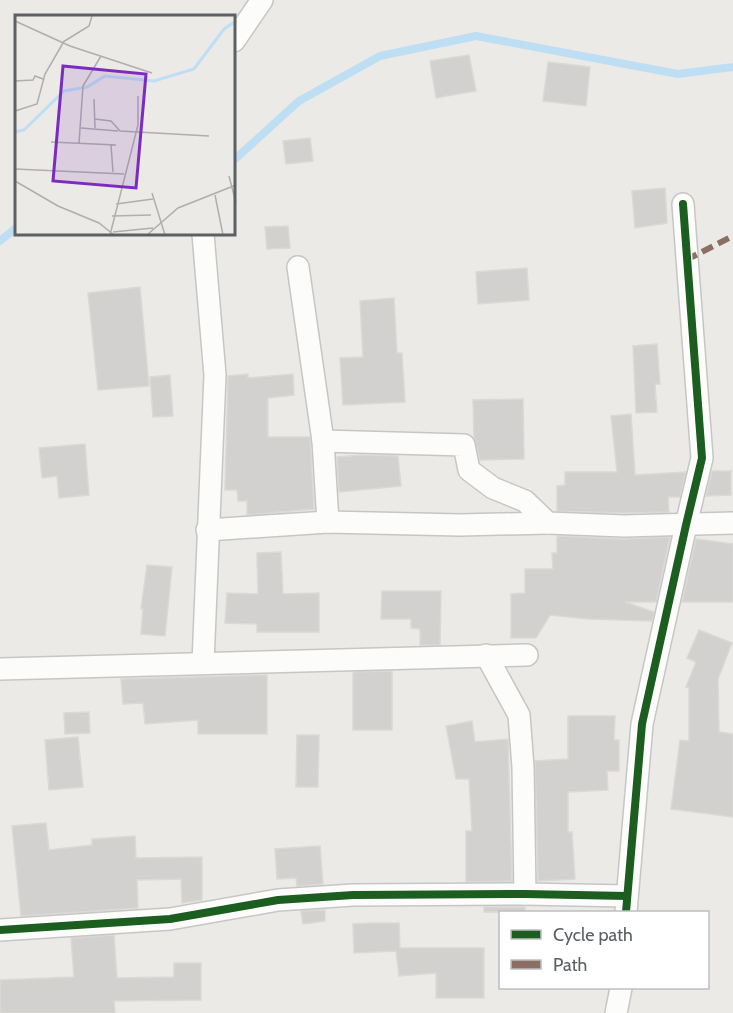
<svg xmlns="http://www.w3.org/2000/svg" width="733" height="1013" font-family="Cabin,sans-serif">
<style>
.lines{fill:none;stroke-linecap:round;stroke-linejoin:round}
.stream{stroke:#bedff3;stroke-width:8}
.building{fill:#d2d1cf;stroke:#dad9d6;stroke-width:1.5}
.street-casing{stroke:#c6c6c6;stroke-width:24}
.street{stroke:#fcfcfb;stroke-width:21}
.quiet{stroke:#8d6e63;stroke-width:6;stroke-dasharray:12 6;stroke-linecap:butt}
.cycleway-casing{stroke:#fff;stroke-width:11}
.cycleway{stroke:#1b5e20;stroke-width:8}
.inset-river{fill:none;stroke:#bedff3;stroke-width:3}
.inset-road{fill:none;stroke:#aeafae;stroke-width:1.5}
.view{fill:#7b2cbf;fill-opacity:0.15;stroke:#7b2cbf;stroke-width:3}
.inset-edge{fill:none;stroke:#5c6064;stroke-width:3}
</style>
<rect width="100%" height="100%" fill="#ebeae6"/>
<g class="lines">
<g class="stream">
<polyline points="234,160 299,101 380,56 476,36 678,74 733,67"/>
<polyline points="0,241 16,228"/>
</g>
</g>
<g class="building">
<polygon points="469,55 476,91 436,98 430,61"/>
<polygon points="548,62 590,67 586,106 543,101"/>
<polygon points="310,138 313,161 286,164 283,141"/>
<polygon points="665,188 667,223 635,228 632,191"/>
<polygon points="288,226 290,248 267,249 265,227"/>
<polygon points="527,268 529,300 478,304 476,272"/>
<polygon points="140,287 149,386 98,390 88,293"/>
<polygon points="394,298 397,353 402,353 405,402 343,405 340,358 363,357 360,301"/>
<polygon points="657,344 660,384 655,384 657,412 636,413 633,346"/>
<polygon points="248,374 248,378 293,374 294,395 268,398 268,437 310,437 314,509 247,515 247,501 238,501 237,490 225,490 228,376"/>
<polygon points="170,375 173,416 153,417 150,377"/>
<polygon points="523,399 524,459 480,460 474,437 473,400"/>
<polygon points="631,414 635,475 686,472 680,497 668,497 669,512 624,513 557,511 557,486 565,485 565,472 617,472 611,416"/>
<polygon points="85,444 89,495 59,498 57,476 42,478 39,448"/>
<polygon points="361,455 398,456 401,486 339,492 337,457"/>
<polygon points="712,471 731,471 731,495 706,496"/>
<polygon points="557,536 623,539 670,537 656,602 625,602 654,612 652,621 588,619 550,615 536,638 511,638 511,594 525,593 525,569 553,569 552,553 557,553"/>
<polygon points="696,539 733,544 733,602 682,602"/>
<polygon points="281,552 283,594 319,593 319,632 257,632 257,624 225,623 227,593 258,594 257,553"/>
<polygon points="147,565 172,567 165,636 141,634 143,609 141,609"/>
<polygon points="382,591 441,591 440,645 420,645 420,629 411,628 411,619 381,619"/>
<polygon points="699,630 732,643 718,679 719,732 733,734 733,817 671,809 680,740 689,741 689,688 686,687 696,662 687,658"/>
<polygon points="392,671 392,730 353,730 353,672"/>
<polygon points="267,675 267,734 198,734 198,720 145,724 143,703 123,704 121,679"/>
<polygon points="89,712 90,733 65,734 64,713"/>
<polygon points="568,716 615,716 614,740 619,740 619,771 607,771 608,790 568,792 568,832 572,832 575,879 538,881 535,761 568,759"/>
<polygon points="472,721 475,742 508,739 512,881 466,882 466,831 472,831 469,779 456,779 446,726"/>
<polygon points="297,735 319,735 318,787 296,787"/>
<polygon points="78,737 83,787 49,790 45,740"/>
<polygon points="46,823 49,850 92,845 92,839 135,836 136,858 202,857 202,900 182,903 181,879 137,880 138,908 21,916 12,826"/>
<polygon points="320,846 323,884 297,886 296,878 277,879 275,849"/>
<rect x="484" y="907" width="41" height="5"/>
<polygon points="325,910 325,921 303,924 301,911"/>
<polygon points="372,923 399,923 400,948 484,948 484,998 436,998 436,973 399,976 396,951 354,953 353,924"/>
<polygon points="114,935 117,978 174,977 174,963 201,963 201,1000 114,1001 115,1013 0,1013 0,980 74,977 71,938"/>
</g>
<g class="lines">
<g class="street-casing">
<g id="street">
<polyline points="234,41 262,0"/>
<polyline points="298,267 323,441 328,522"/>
<polyline points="323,441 464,445 469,470 493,488 525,501 548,523 624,526 733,523"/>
<polyline points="207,530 328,522 460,525 548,523"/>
<polyline points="486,655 519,715 523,767 525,894"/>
<polyline points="203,663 215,375 203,234"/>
<polyline points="0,669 527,655"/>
<polyline points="626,912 642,724 686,525 702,458 683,204"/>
<polyline points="0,930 170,919 278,900 353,895 525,894 627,896"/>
<polyline points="616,1013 621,988"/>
</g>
</g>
<use href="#street" class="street"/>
<polyline class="quiet" points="686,260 733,236"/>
<g class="cycleway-casing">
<g id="cycleway">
<polyline points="626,912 642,724 686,525 702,458 683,204"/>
<polyline points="0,930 170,919 278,900 353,895 525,894 627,896"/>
</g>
</g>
<use href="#cycleway" class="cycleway"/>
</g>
<g transform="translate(15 15)">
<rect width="220" height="220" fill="#ebeae6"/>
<path class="inset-river" d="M0,117L9,115L49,76L72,72L90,61L139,66L179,54L209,14L221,6"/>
<path class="inset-road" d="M0,6L55,31L137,58M48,27L74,11L77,1M0,66L18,65L20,61L28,64M79,84L80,113M0,96L22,89L30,59L48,28M80,104L96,106L105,116L194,121M66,113L103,116M36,127L101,130M64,128L68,71L86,41M96,130L98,157M0,154L109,159M214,161L221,188M0,166L43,191L84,208L99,220M137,178L150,220M200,180L208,220M101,189L138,184M97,201L136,200M98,217L138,213M95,220L123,110V81M132,220L163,193L221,170"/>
<path class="view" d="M48,51L131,59L121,173L38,166Z"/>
<rect width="220" height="220" class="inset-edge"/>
</g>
<rect x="499" y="911" width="210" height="78" fill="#ffffff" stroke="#bebfc1" stroke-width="1.5"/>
<rect x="511" y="930" width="30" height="9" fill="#1b5e20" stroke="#bebfc1" stroke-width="1.5"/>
<text x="553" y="941" font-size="18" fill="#5c6064">Cycle path</text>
<rect x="511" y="960" width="30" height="9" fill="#8d6e63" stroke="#bebfc1" stroke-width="1.5"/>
<text x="553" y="971" font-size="18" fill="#5c6064">Path</text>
</svg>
